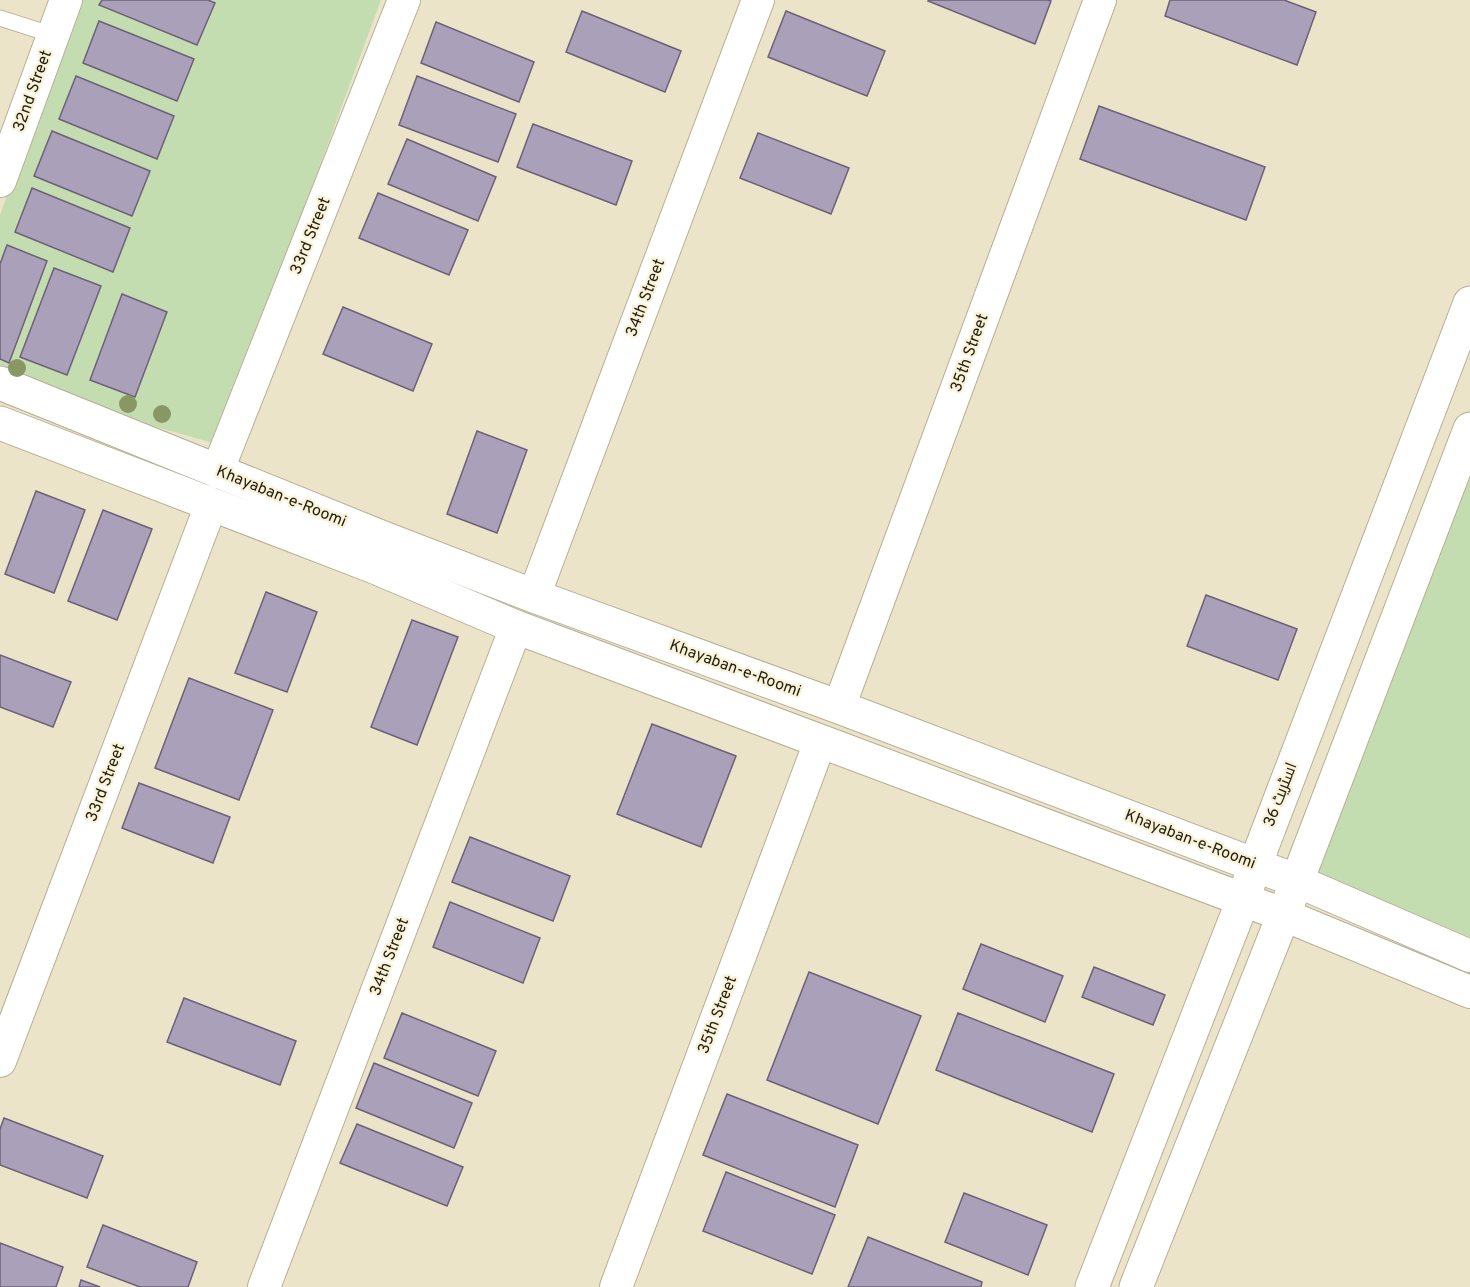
<svg xmlns="http://www.w3.org/2000/svg" width="1470" height="1287" font-family="Overpass,Cairo,sans-serif">
<style>
.green{fill:#c4ddb0}
.building{fill:#aba0b9;stroke:#6c6178;stroke-width:1.5}
.lines{fill:none;stroke-linecap:round;stroke-linejoin:round}
.service-casing{stroke:#b6af94;stroke-width:17}
.minor-casing{stroke:#b6af94;stroke-width:34}
.tertiary-casing{stroke:#b6af94;stroke-width:35}
.service{stroke:#fff;stroke-width:15}
.minor{stroke:#fff;stroke-width:32}
.tertiary{stroke:#fff;stroke-width:33}
.tree{fill:#899765}
.labels{text-anchor:middle;dominant-baseline:central;stroke-width:4.5;stroke-linejoin:round;paint-order:stroke}
.street-label{font-size:16px;fill:#1f1d12;stroke:#f9f2d6}
</style>
<rect width="100%" height="100%" fill="#ece4c9"/>
<g class="green">
<polygon points="78,0 381,0 217,444 131,420 0,367 0,215"/>
<polygon points="1470,474 1470,937 1315,872"/>
</g>
<g class="building">
<polygon points="102,0 208,0 215,3 197,45 99,5"/>
<polygon points="929,0 1048,0 1051,1 1035,44 928,1"/>
<polygon points="1170,0 1284,0 1316,12 1297,65 1165,16"/>
<polygon points="582,11 681,51 665,92 566,52"/>
<polygon points="786,11 885,51 867,96 768,57"/>
<polygon points="99,21 194,59 177,101 83,63"/>
<polygon points="436,22 534,62 519,102 421,63"/>
<polygon points="76,76 174,116 157,159 59,119"/>
<polygon points="417,76 516,114 498,162 399,125"/>
<polygon points="1099,106 1265,167 1246,220 1080,159"/>
<polygon points="533,124 632,161 616,205 517,167"/>
<polygon points="52,131 150,171 132,216 34,176"/>
<polygon points="758,133 849,168 831,214 740,178"/>
<polygon points="407,139 496,177 478,221 388,184"/>
<polygon points="32,188 130,228 113,272 15,232"/>
<polygon points="378,193 468,230 449,275 359,238"/>
<polygon points="7,245 47,261 9,363 0,359 0,264"/>
<polygon points="54,268 101,286 67,375 20,357"/>
<polygon points="122,294 167,312 135,397 90,380"/>
<polygon points="343,307 432,344 413,391 323,354"/>
<polygon points="477,431 527,450 497,533 447,514"/>
<polygon points="36,491 85,510 54,593 5,574"/>
<polygon points="103,510 152,529 117,620 68,601"/>
<polygon points="266,592 317,612 287,692 235,673"/>
<polygon points="1206,595 1297,629 1278,680 1187,646"/>
<polygon points="412,620 458,637 417,745 371,727"/>
<polygon points="0,655 71,682 53,727 0,707"/>
<polygon points="189,678 273,710 239,800 155,768"/>
<polygon points="652,724 736,756 701,847 617,814"/>
<polygon points="139,783 230,817 213,863 122,828"/>
<polygon points="470,837 570,876 553,921 452,882"/>
<polygon points="450,902 540,938 523,983 433,947"/>
<polygon points="981,944 1063,976 1045,1022 963,989"/>
<polygon points="1094,967 1165,995 1153,1025 1082,997"/>
<polygon points="809,972 921,1016 878,1124 767,1080"/>
<polygon points="184,998 296,1041 280,1085 167,1042"/>
<polygon points="402,1013 496,1051 478,1096 384,1058"/>
<polygon points="958,1013 1114,1074 1092,1132 936,1070"/>
<polygon points="374,1063 472,1103 454,1148 356,1108"/>
<polygon points="727,1094 858,1145 835,1207 703,1155"/>
<polygon points="4,1118 103,1156 87,1198 0,1165 0,1129"/>
<polygon points="357,1124 463,1167 447,1206 340,1163"/>
<polygon points="726,1172 835,1215 812,1274 703,1231"/>
<polygon points="964,1193 1047,1225 1028,1275 945,1242"/>
<polygon points="103,1225 197,1262 188,1287 140,1287 87,1267"/>
<polygon points="868,1237 982,1282 981,1287 848,1287"/>
<polygon points="0,1243 63,1267 56,1287 0,1287"/>
<polygon points="81,1280 100,1287 79,1287"/>
</g>
<g class="lines">
<g class="service-casing">
<polyline id="service" points="0,18 53,35"/>
</g>
<g class="minor-casing">
<g id="minor">
<polyline points="0,181 66,0"/>
<polyline points="217,472 404,0"/>
<polyline points="534,596 758,0"/>
<polyline points="839,707 1100,0"/>
<polyline points="1297,881 1470,956"/>
<polyline points="1284,915 1470,992"/>
<polyline points="0,1061 211,505"/>
<polyline points="264,1287 516,627"/>
<polyline points="616,1287 820,742"/>
</g>
</g>
<g class="tertiary-casing">
<g id="tertiary">
<polyline points="0,383 381,537 534,596 839,707 1297,881"/>
<polyline points="0,423 372,566 516,627 1284,915"/>
<polyline points="1092,1287 1243,900 1255,865 1470,303"/>
<polyline points="1136,1287 1297,881 1470,429"/>
</g>
</g>
<use href="#service" class="service"/>
<use href="#minor" class="minor"/>
<use href="#tertiary" class="tertiary"/>
</g>
<g class="tree">
<circle cx="17" cy="368" r="9"/>
<circle cx="128" cy="404" r="9"/>
<circle cx="162" cy="414" r="9"/>
</g>
<g class="labels">
<g class="street-label">
<text transform="translate(33 91) rotate(-70)">32nd Street</text>
<text transform="translate(311 236) rotate(-68)">33rd Street</text>
<text transform="translate(646 298) rotate(-69)">34th Street</text>
<text transform="translate(970 353) rotate(-70)">35th Street</text>
<text transform="translate(281 497) rotate(22)">Khayaban-e-Roomi</text>
<text transform="translate(735 669) rotate(20)">Khayaban-e-Roomi</text>
<text transform="translate(106 783) rotate(-69)">33rd Street</text>
<text transform="translate(1281 795) rotate(-69)">اسٹریٹ 36</text>
<text transform="translate(1190 840) rotate(21)">Khayaban-e-Roomi</text>
<text transform="translate(390 957) rotate(-69)">34th Street</text>
<text transform="translate(718 1015) rotate(-69)">35th Street</text>
</g>
</g>
</svg>
